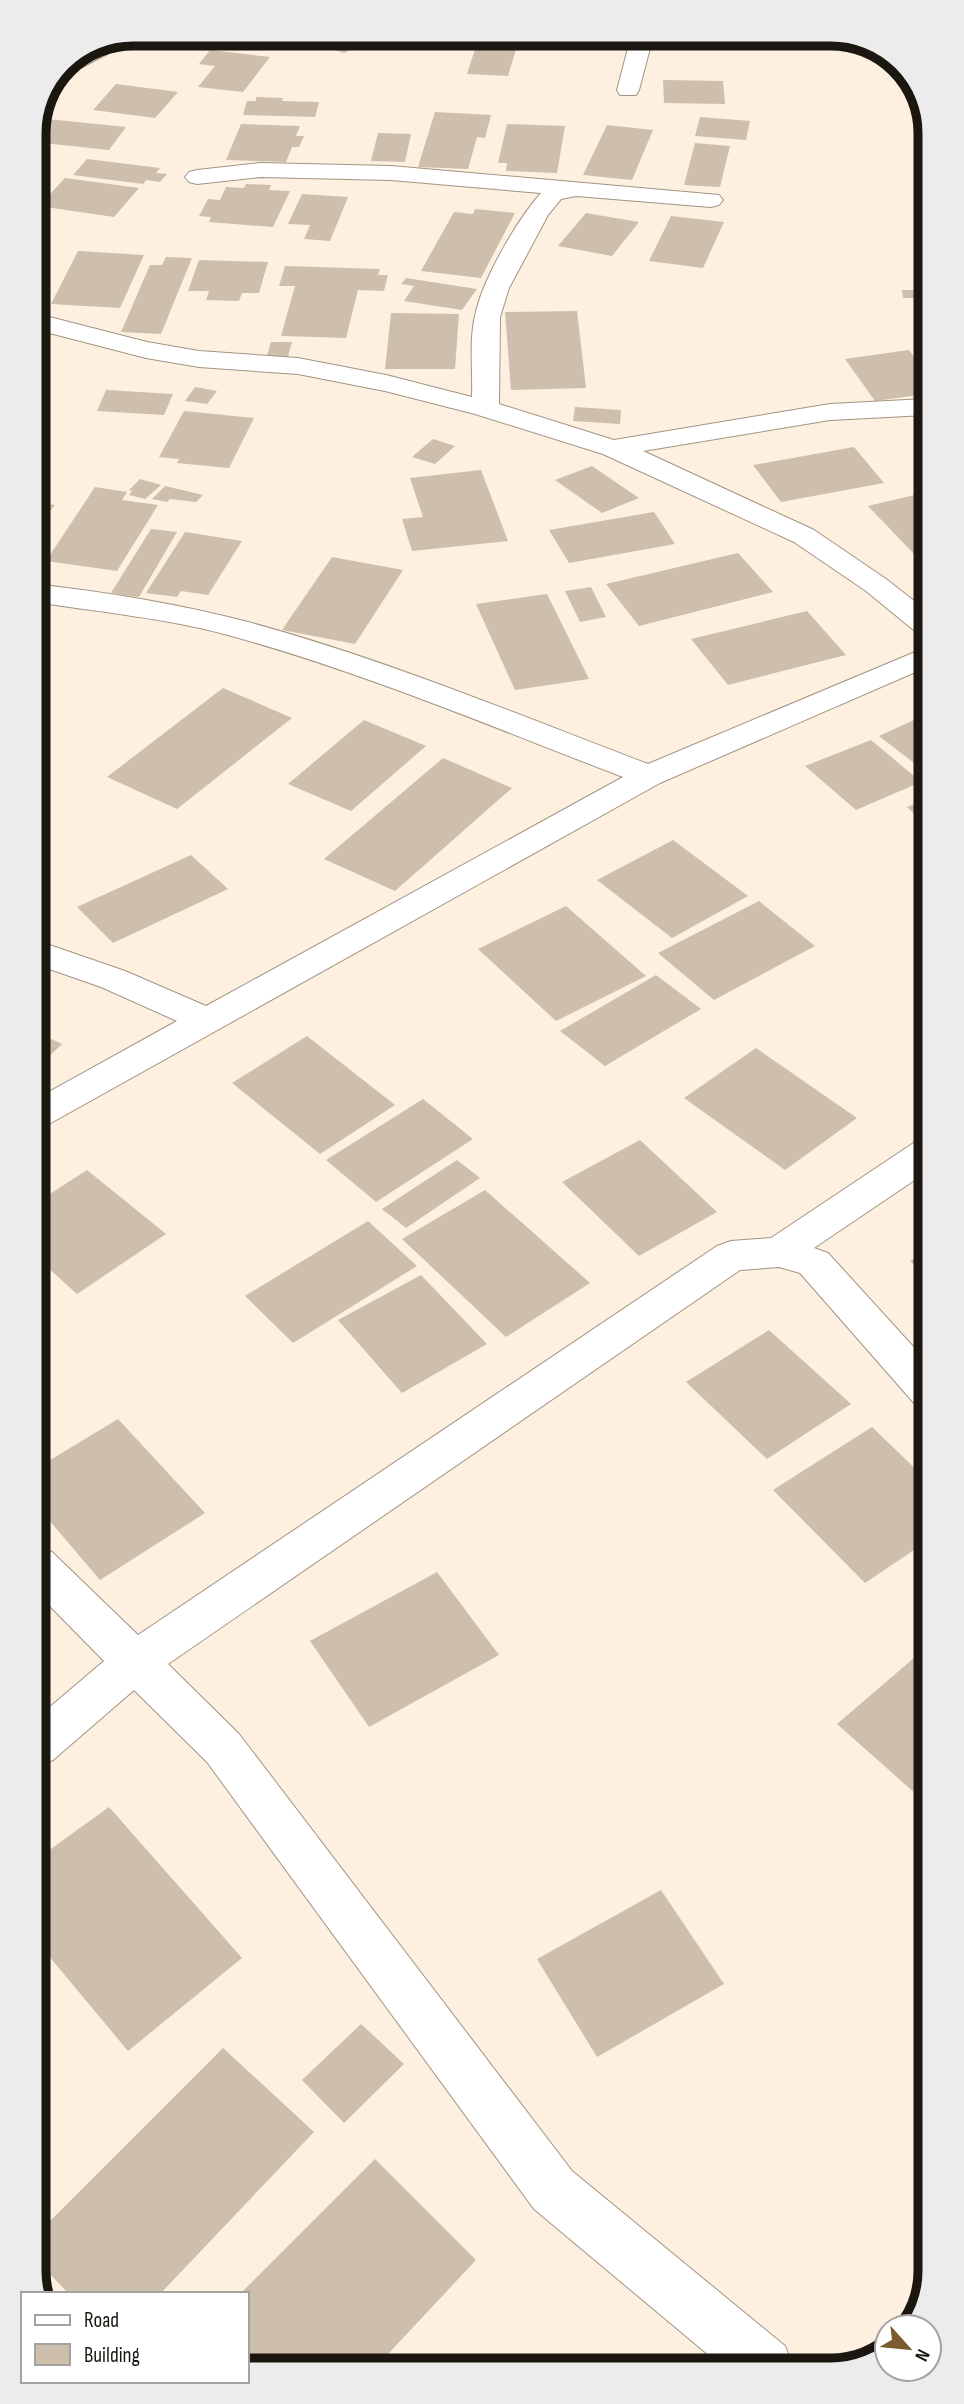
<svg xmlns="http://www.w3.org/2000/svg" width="964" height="2404" font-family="'Sofia Sans Condensed',sans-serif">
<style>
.building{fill:#cebeac}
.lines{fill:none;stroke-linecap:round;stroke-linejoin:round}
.minor-casing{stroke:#a39482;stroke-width:2}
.minor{fill:#fff;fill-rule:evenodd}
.rim{fill:none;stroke:#1b160f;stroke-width:9}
</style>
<rect width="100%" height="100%" fill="#fdf0e1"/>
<g class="building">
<polygon points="282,33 379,33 344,53"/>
<polygon points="477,43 517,46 508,76 467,74"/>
<polygon points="210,50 270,57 243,92 198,87 215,66 199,64"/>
<polygon points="663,80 723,81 725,104 664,103"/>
<polygon points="116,84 178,92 155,118 93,110"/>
<polygon points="256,97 283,98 282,101 319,102 315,117 243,115 247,101 256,101"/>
<polygon points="435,112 491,115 485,138 477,137 468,169 418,167"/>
<polygon points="700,117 750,121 746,140 695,136"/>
<polygon points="37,118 126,127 109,150 33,142 33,127"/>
<polygon points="241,124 300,126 296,136 304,136 299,147 292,147 286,162 226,160"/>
<polygon points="507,124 565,126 557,173 506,171 507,163 498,163"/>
<polygon points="607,125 653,130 632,180 583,175"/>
<polygon points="378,133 411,134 405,162 371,161"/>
<polygon points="695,143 730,146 720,187 684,185"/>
<polygon points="33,149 51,152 34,167"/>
<polygon points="87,159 160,168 156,173 167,174 160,182 146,180 143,184 73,175"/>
<polygon points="65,178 139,188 114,217 39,206"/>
<polygon points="246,184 271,185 269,190 290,191 273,227 209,222 211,217 199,216 208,199 220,200 226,187 244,188"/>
<polygon points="302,194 348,197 330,241 304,239 310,225 288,224"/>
<polygon points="475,209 515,213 481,278 421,271 454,212 473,214"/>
<polygon points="586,213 639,222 612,256 558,246"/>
<polygon points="671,216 724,222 703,268 649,261"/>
<polygon points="78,251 144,255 120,308 51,304"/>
<polygon points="166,257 192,258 161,334 121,332 150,265 162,265"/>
<polygon points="199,260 268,262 259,293 242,293 239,301 206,300 209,291 188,291"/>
<polygon points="285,266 380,269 378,275 388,275 384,291 358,290 346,338 281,336 295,286 279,286"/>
<polygon points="406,278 477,289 462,310 404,301 414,286 401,284"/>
<polygon points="902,290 926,290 926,298 903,298"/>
<polygon points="577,311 586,388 511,390 505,312"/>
<polygon points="391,313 459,314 455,369 385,369"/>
<polygon points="271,342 292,342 287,360 266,359"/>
<polygon points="909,350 926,374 926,394 875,401 845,359"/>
<polygon points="195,387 217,391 207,404 185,401"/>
<polygon points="106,390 173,394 164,415 97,411"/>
<polygon points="575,407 621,410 620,424 573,421"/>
<polygon points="184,411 254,418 229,468 177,463 179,459 159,457"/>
<polygon points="433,439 455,446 435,464 412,457"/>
<polygon points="854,447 884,483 781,502 753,465"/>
<polygon points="592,466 639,498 602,513 555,480"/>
<polygon points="481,470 508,541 412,551 402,519 423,517 410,478"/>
<polygon points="140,479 161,485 145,499 129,495 132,491 129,490"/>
<polygon points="165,486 203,495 196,502 170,499 167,502 152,499"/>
<polygon points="95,487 127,492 122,500 158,505 117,571 46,561"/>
<polygon points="927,492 927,551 914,554 868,506"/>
<polygon points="34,502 55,505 34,531"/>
<polygon points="654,512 675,544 569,563 549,530"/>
<polygon points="151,529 177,532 139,597 111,593"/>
<polygon points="185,532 242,541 208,595 181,591 177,597 146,593"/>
<polygon points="738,553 773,592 639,626 606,584"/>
<polygon points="332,557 403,570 355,644 282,630"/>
<polygon points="591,587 606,617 580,622 565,591"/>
<polygon points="547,594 589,679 515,690 476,604"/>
<polygon points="807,611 846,655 728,685 691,639"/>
<polygon points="223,688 292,718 177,809 107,777"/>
<polygon points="927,714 927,773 879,736"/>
<polygon points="364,720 426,746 351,811 288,784"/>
<polygon points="871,740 921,782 856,810 805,766"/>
<polygon points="443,758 512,788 395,891 324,859"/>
<polygon points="927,799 927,826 907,807"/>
<polygon points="673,840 748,896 672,938 597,880"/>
<polygon points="191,855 228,889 113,943 77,907"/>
<polygon points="759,901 815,946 714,1000 658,953"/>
<polygon points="566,906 646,976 556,1021 478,949"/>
<polygon points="656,975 701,1009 605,1066 560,1031"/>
<polygon points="36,1032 62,1044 36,1069"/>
<polygon points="307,1036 395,1105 320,1154 232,1083"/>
<polygon points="756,1048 857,1118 785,1170 684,1098"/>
<polygon points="423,1099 473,1139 376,1202 326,1160"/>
<polygon points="640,1140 717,1212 639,1256 562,1182"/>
<polygon points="457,1160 480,1178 406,1228 382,1209"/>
<polygon points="87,1170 166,1234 77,1294 36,1257 36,1203"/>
<polygon points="485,1190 590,1283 506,1337 402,1239"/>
<polygon points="368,1221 417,1266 293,1343 245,1296"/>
<polygon points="928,1251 928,1279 910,1261"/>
<polygon points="421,1275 487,1344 402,1393 338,1320"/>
<polygon points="769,1330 851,1404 767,1459 686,1382"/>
<polygon points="118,1419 205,1513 100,1580 37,1506 37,1468"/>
<polygon points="872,1427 929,1482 929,1540 865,1583 773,1490"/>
<polygon points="437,1572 499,1655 369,1727 310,1641"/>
<polygon points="929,1645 930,1798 925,1802 837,1724"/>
<polygon points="109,1807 242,1958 128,2051 38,1943 37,1859"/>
<polygon points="661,1890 724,1984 597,2057 537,1959"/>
<polygon points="361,2024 404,2064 344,2123 302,2080"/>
<polygon points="223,2048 314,2132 160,2294 69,2294 38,2262 38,2233"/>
<polygon points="375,2159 476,2260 374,2369 247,2370 247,2294 240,2294"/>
</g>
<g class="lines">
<g class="minor-casing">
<g id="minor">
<polygon points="632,33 654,33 639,90 636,95 620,95 617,90"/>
<polygon points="127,36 129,39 126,44 67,75 56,76 63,62"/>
<path d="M260,163L391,166L719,195L723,200L719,205L711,207L576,196L561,199L548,215L509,288L500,317L499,404L614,440L830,404L926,399V415L830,420L643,451L814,530L886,579L927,611V635L916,632L866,591L794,542L603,454L475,414L385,391L298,374L199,367L146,358L34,329V313L147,342L199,351L298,358L386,375L472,397C473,371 469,341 475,316C482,280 517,220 541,193L391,180L260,177L197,184L189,182L185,177L189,172L197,170Z"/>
<path d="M34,584C106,592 179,604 248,622C385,659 516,714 648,764L927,647V667L660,783L49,1124L36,1128V1099L177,1021L101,987L35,964V940L125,971L206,1006L623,777C492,727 363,672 228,635C165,618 99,612 35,602Z"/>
<polygon points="928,1138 928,1171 814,1248 828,1253 929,1364 929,1408 914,1403 800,1273 779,1267 740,1270 168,1664 239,1734 572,2171 785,2346 793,2366 723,2367 534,2209 207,1762 134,1690 53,1760 37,1766 37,1718 104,1661 37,1593 37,1547 52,1552 138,1635 717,1246 731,1241 771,1238 915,1142"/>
</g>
</g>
<use href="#minor" class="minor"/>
</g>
<path d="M0 0H964V2404H0ZM133 46H831A87 87 0 0 1 918 133V2271A87 87 0 0 1 831 2358H133A87 87 0 0 1 46 2271V133A87 87 0 0 1 133 46Z" fill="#edecec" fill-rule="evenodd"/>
<path class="rim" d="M133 46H831A87 87 0 0 1 918 133V2271A87 87 0 0 1 831 2358H133A87 87 0 0 1 46 2271V133A87 87 0 0 1 133 46Z"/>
<rect x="21" y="2292" width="228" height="91" fill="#ffffff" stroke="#a4a29f" stroke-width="2"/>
<rect x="35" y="2315" width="35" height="10" fill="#ffffff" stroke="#a4a29f" stroke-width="2"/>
<text x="84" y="2327" font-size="21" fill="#1b160f">Road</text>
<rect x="35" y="2344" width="35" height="21" fill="#cebeac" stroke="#a4a29f" stroke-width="2"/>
<text x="84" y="2362" font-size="21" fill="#1b160f">Building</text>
<g transform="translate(908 2348) rotate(117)"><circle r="33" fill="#ffffff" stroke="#a4a29f" stroke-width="2"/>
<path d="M0-5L12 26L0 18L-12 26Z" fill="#7c5b31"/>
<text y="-10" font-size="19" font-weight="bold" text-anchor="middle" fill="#1b160f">N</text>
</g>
</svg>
